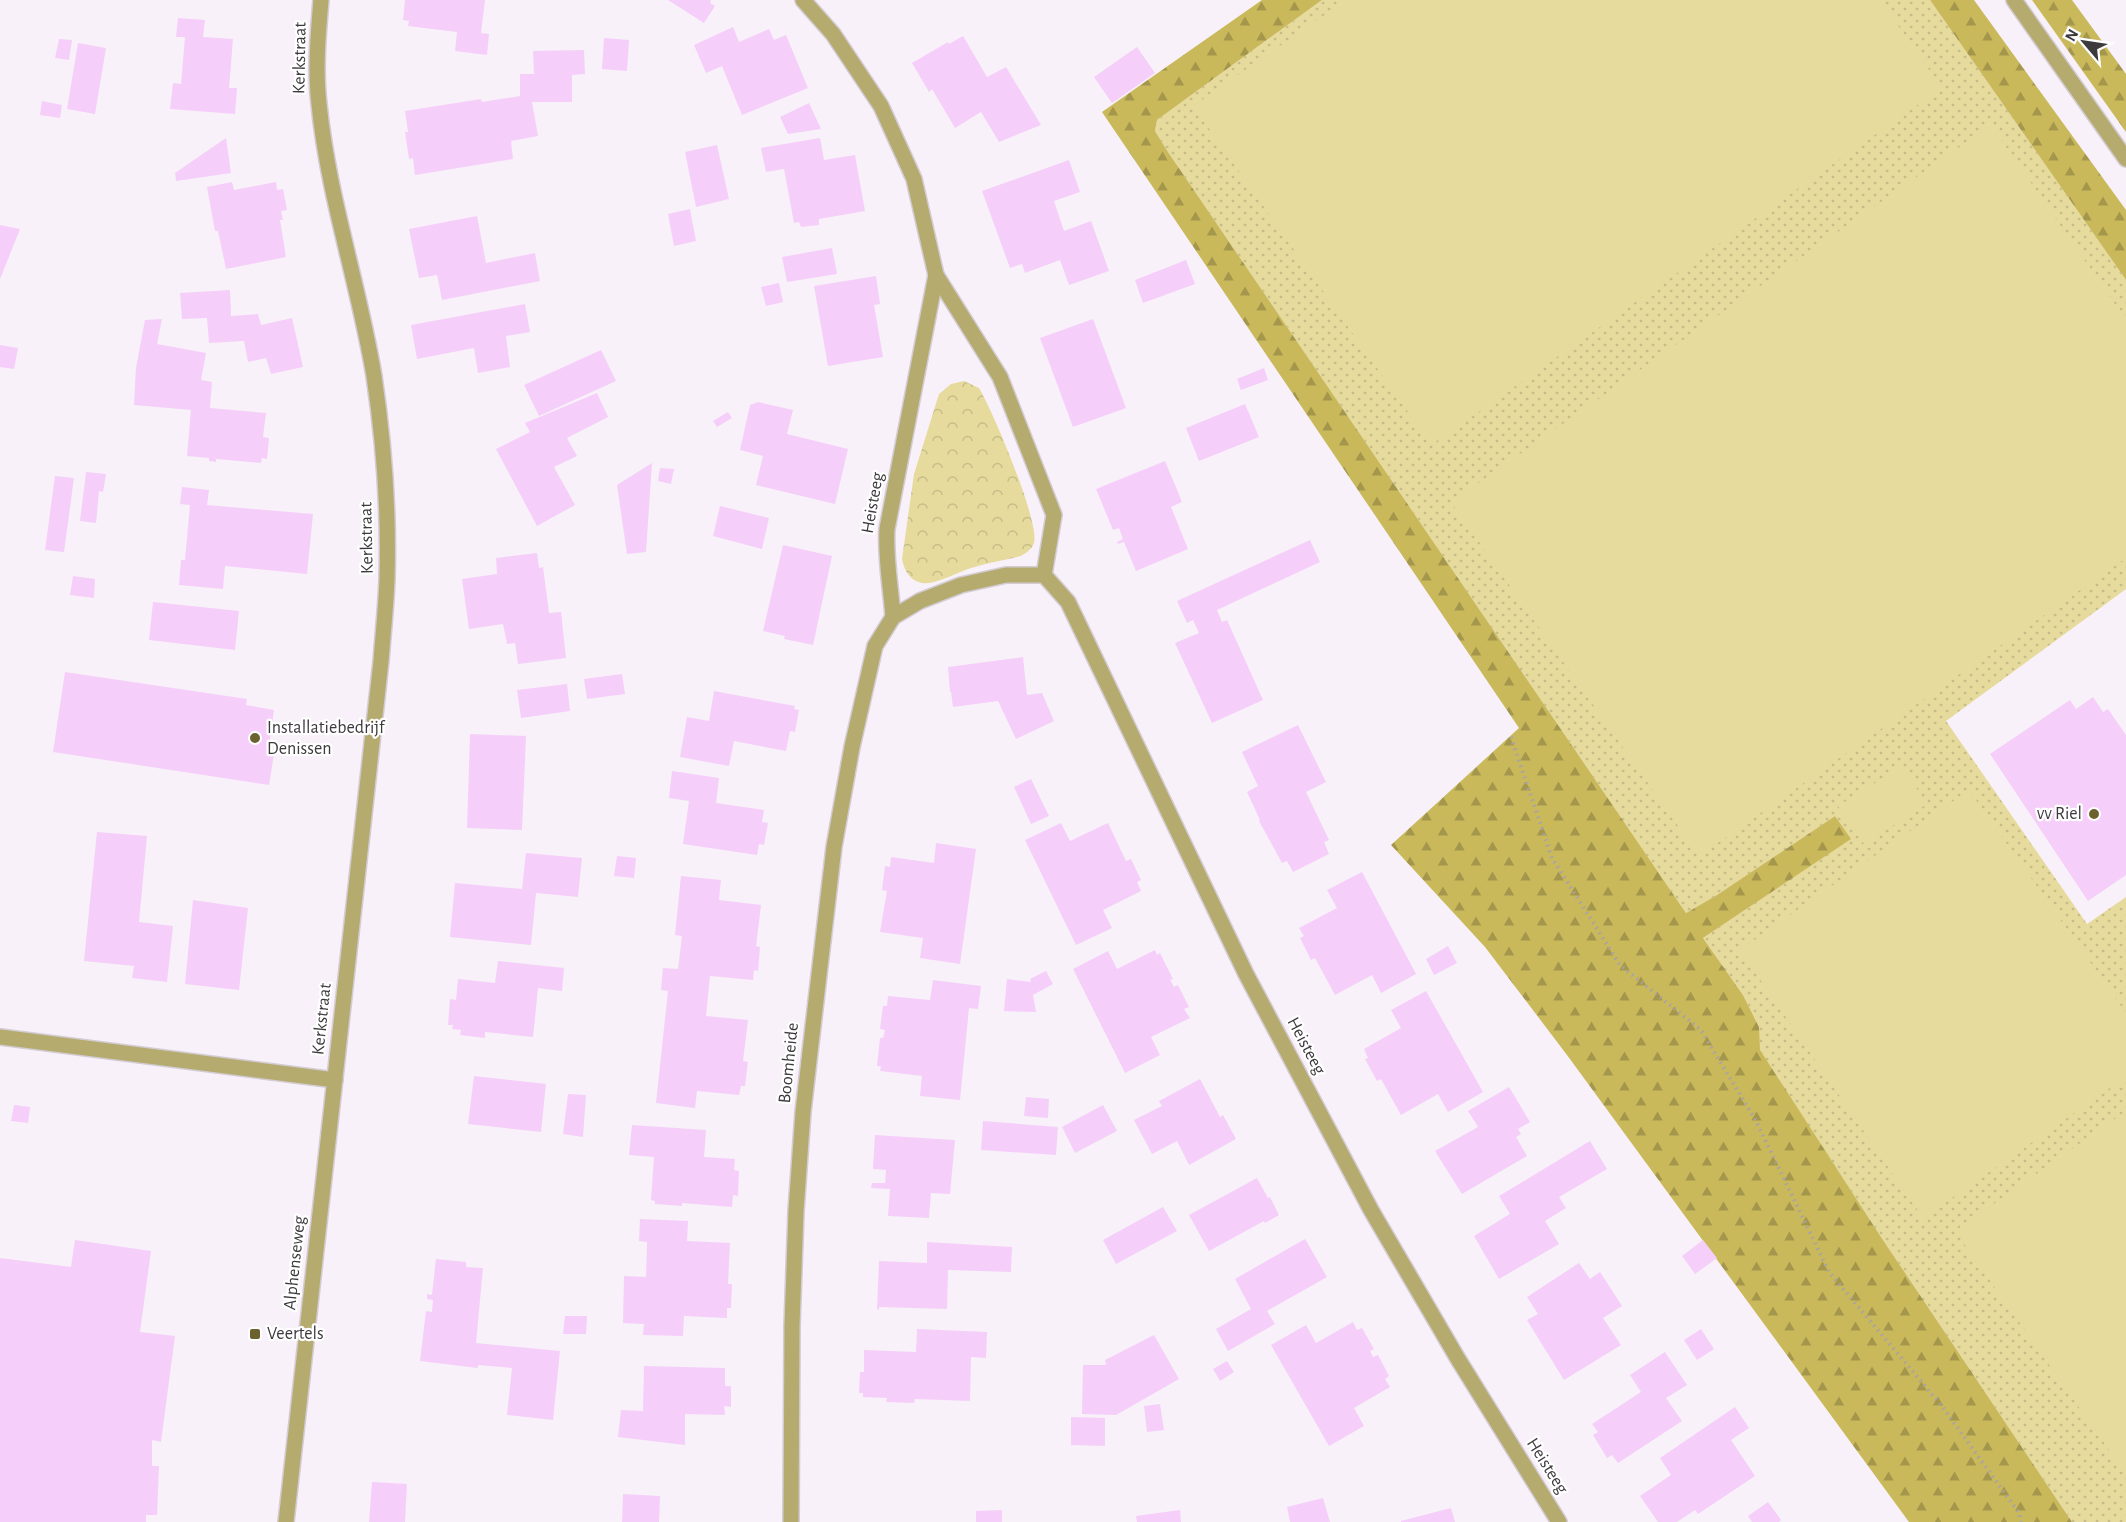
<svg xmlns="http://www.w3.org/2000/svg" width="2126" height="1522" font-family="'Alegreya Sans',sans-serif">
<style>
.grass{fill:url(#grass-dots)}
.forest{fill:url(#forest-firs)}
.park{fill:url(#park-crowns)}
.pitch{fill:#e6db9d}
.building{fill:#f5cff9}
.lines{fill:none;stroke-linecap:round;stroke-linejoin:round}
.minor-casing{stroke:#d3ccd3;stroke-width:18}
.path{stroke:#a8a2a8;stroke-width:4;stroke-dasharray:1.5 4.5;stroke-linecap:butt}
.minor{stroke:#b5ab6f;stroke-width:15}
.poi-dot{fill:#6b622f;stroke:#fff;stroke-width:2}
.labels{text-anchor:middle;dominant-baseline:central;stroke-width:4.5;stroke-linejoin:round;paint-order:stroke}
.street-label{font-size:18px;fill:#3d3a3d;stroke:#fff}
.poi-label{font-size:18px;fill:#3d3a3d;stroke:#fff;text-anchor:start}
</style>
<defs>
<pattern id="grass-dots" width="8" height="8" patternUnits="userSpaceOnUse" patternTransform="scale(1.5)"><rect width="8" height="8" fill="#e6db9d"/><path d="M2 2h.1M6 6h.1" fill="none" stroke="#c6bd88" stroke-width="1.8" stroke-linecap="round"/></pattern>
<pattern id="forest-firs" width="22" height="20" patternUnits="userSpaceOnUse" patternTransform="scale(1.5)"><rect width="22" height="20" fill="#c9b95b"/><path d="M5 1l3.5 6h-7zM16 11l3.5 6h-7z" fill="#a4974c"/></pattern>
<pattern id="park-crowns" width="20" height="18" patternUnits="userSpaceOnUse" patternTransform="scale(1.5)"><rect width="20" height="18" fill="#e6db9d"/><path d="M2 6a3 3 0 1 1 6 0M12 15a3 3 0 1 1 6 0" fill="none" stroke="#c6bd88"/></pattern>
</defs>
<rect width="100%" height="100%" fill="#f8f1f9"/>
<polygon class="grass" points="1322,0 1930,0 2126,280 2126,589 1946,721 2087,924 2126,897 2126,1522 2072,1522 1881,1237 1759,1050 1759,1027 1743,995 1703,938 1850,839 1835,816 1717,895 1686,913 1168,152 1155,131 1157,120"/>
<g class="forest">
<polygon points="1262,0 1322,0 1157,120 1155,131 1168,152 1686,913 1717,895 1835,816 1851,839 1703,938 1743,995 1759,1027 1760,1050 1881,1237 2072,1522 1909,1522 1567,1055 1485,947 1391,845 1519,728 1102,112"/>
<polygon points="1930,0 1974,0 2126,210 2126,280"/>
<polygon points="2032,0 2072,0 2126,74 2126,132"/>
</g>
<path class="park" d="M964,381L979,388C992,409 1040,522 1034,543C1032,549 1026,553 1021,556C1005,560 987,563 971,568C957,572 937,585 922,583C910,581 904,570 902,559L914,474L939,394L951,384Z"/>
<g class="pitch">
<polygon points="1346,0 1880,0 1942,88 1431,445 1193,106"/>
<polygon points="1991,125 2126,320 2126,558 1699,856 1451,502"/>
<polygon points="1902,766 1927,804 1864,844 1838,806"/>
<polygon points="1969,790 2126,1013 2126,1077 1923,1218 1740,950"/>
<polygon points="2126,1111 2126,1474 1955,1231"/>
</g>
<g class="building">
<polygon points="405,0 485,0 481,33 489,34 487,55 455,51 457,32 408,26 409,21 403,20"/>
<polygon points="668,0 711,0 710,3 715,6 704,23"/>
<polygon points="178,18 205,20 203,37 233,39 229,88 237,88 235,114 170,109 173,83 181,84 185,37 176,37"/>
<polygon points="733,27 739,42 769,29 774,40 786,35 808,88 742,115 722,66 706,73 694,45"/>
<polygon points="963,36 987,77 1006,67 1041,125 999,142 981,112 955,128 932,89 929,92 912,63 948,42 949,44"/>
<polygon points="604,38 629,40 627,71 602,69"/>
<polygon points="59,39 72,40 69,60 55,58"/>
<polygon points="78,43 106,48 95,114 67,109"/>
<polygon points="1137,47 1155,73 1112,103 1094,77"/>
<polygon points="584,50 585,74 572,75 572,102 532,102 538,136 511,141 513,159 415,175 413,158 409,159 405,132 408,132 405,111 481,99 482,102 520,96 520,74 534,74 533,51"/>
<polygon points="42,101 62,105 60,118 40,115"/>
<polygon points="809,103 821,129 788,134 780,117"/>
<polygon points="226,138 231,173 176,181 175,173"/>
<polygon points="820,138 824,160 855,155 865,211 819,219 819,225 801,227 799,222 794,223 784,169 766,172 761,148"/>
<polygon points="717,145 729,199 696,207 685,152"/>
<polygon points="1069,160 1080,192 1054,201 1064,231 1091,221 1109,271 1069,285 1060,260 1025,273 1022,264 1010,268 982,191"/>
<polygon points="232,182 234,190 276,182 277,190 283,189 287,210 281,211 283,220 280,220 286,257 226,269 218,231 215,231 207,187"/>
<polygon points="690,209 696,241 674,246 668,214"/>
<polygon points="477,216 486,263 535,253 540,281 442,300 437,275 419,278 409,229"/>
<polygon points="0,225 20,229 0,279"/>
<polygon points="832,248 837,274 787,282 782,257"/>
<polygon points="1186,260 1195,284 1143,303 1135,280"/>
<polygon points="876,276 880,304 874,305 883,357 828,366 814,286"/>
<polygon points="779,283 783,302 766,306 761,287"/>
<polygon points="230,290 231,316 258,314 261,325 292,318 303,367 271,374 266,358 248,362 244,341 209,343 207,318 182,319 180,293"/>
<polygon points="525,304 530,332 506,336 510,367 478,373 474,348 417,359 411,325"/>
<polygon points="162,319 157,344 206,353 201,380 212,382 210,408 266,413 263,437 269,438 267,459 262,458 261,463 216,459 216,462 209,461 209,458 187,456 191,410 134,405 136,368 145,320"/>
<polygon points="1093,319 1126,408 1073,427 1040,338"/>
<polygon points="0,345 18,348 14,369 0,367"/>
<polygon points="601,350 616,381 539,416 524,385"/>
<polygon points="1264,368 1268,380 1241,390 1237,379"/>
<polygon points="597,393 608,417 567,438 577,456 554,467 575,505 537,526 496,449 530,432 525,423"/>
<polygon points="758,402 793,410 787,434 848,449 835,504 756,485 763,456 740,450 750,405"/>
<polygon points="1245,404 1259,437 1199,461 1186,428"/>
<polygon points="728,412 732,418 717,427 713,421"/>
<polygon points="1165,461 1182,502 1171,507 1188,549 1136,571 1124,542 1118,544 1117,542 1123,539 1119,528 1113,530 1096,489"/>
<polygon points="652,463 646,552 627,554 617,485"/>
<polygon points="660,468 674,469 671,484 658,481"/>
<polygon points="86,472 106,474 103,492 99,491 96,523 80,521"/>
<polygon points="55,476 74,478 64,552 45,550"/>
<polygon points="182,487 209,490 207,505 313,514 307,574 225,566 223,589 179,585 181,560 185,560 190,505 180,504"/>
<polygon points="720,506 769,518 762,549 713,536"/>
<polygon points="1310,540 1320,562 1217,610 1222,622 1227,620 1263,700 1212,723 1175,643 1199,633 1193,620 1187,623 1177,601"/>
<polygon points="783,545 832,556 813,645 784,639 785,636 763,631"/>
<polygon points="537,553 539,568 543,567 549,613 561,612 566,658 518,664 515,643 507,644 503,624 469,629 462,579 497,574 496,558"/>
<polygon points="73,576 95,579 94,598 70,595"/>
<polygon points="153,602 239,611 235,650 149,640"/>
<polygon points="1023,657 1027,695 1042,693 1054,721 1016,739 998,701 953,707 951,692 950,692 948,667"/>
<polygon points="65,672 247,699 246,705 274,710 268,753 274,754 269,785 53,752"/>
<polygon points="622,674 625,694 587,699 584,679"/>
<polygon points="567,684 570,711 521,718 517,690"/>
<polygon points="714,691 795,706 794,709 799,710 795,732 790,731 786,751 734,741 729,766 680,757 687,717 709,721"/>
<polygon points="2093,697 2103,712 2108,709 2126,735 2126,875 2088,901 1990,754 2070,700 2076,709"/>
<polygon points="1298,725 1326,782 1306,792 1329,840 1324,842 1329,854 1293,872 1287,861 1282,863 1259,821 1260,820 1247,792 1258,786 1242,752"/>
<polygon points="470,734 526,736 522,830 467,828"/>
<polygon points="672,771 719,778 716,803 764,810 762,822 768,823 764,845 759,844 757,855 683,844 689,801 669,798"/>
<polygon points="1031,779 1049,816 1031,824 1014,787"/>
<polygon points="1061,823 1070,841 1108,823 1126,861 1131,859 1141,880 1137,882 1141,891 1103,910 1112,928 1076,945 1025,840"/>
<polygon points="97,832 147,836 139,922 173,926 167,982 132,978 134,966 84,961"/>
<polygon points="936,843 976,849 960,964 920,958 923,938 880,932 887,891 882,890 885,866 890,867 891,857 934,863"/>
<polygon points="526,853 582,858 578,897 536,893 531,945 450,937 455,883 522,889"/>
<polygon points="617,856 636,858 634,878 614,876"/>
<polygon points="1362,872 1416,974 1381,993 1372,975 1335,995 1315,958 1311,960 1300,938 1304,936 1299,928 1337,908 1327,890"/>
<polygon points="681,876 721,880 719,900 761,905 756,946 760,947 758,971 754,970 753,980 710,976 706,1016 748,1020 743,1061 748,1062 745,1086 741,1086 739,1095 697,1091 695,1108 656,1103 668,991 661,990 663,968 678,969 682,936 675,935"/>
<polygon points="193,900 248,908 239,990 185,984"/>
<polygon points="1448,946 1457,963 1434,975 1426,959"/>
<polygon points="1155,950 1157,955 1160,953 1173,979 1170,980 1174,987 1178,985 1189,1007 1184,1009 1190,1018 1151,1037 1160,1055 1125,1073 1073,969 1108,951 1117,969"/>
<polygon points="498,961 564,968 562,991 538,988 533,1037 485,1032 485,1038 460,1035 461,1030 452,1029 453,1025 448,1025 450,999 456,1000 458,979 495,983"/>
<polygon points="1046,971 1053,984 1033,995 1036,1012 1004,1011 1007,979 1031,982 1030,979"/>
<polygon points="933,980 981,986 978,1009 969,1008 960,1100 920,1096 922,1076 880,1071 881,1066 877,1066 880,1038 883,1038 885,1030 880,1029 883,1006 887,1006 888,996 930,1000"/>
<polygon points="1426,991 1483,1092 1448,1112 1438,1094 1401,1115 1381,1079 1377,1081 1365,1059 1368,1058 1364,1049 1401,1028 1391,1010"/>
<polygon points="474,1076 546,1084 541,1132 468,1124"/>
<polygon points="1200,1079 1220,1117 1223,1115 1236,1139 1189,1165 1177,1141 1152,1154 1134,1120 1162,1106 1159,1101"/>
<polygon points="1509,1087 1530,1122 1518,1129 1521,1134 1516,1137 1527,1156 1462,1194 1435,1151 1478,1127 1468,1111"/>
<polygon points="568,1094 586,1095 583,1137 563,1134"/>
<polygon points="1026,1097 1049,1099 1048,1118 1024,1116"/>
<polygon points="14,1105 30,1107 28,1123 11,1121"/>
<polygon points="1103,1105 1117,1131 1075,1153 1062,1127"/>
<polygon points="983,1121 1058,1127 1056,1155 981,1150"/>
<polygon points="632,1125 706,1130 704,1157 735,1159 734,1170 739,1171 738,1196 733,1195 732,1207 682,1203 682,1206 655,1204 655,1201 651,1200 654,1157 629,1155"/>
<polygon points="875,1135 955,1140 950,1194 931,1193 929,1218 888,1216 890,1189 871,1188 872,1183 885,1183 886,1170 873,1169"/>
<polygon points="1590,1141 1607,1169 1559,1197 1566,1208 1545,1221 1559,1244 1499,1279 1474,1236 1510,1214 1499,1196"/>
<polygon points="1257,1178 1268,1198 1270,1197 1279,1215 1265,1223 1264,1221 1209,1251 1189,1215"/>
<polygon points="1163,1207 1177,1231 1116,1264 1103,1240"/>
<polygon points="640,1219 688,1221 687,1241 730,1243 728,1284 732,1284 731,1308 727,1308 727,1318 684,1316 683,1336 643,1335 644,1324 623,1323 624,1276 646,1277 647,1242 639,1241"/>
<polygon points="1305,1239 1327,1277 1267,1311 1275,1324 1228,1351 1216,1329 1251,1309 1235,1279"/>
<polygon points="75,1240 151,1251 140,1332 175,1336 161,1442 152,1440 152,1466 159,1466 157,1515 146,1515 146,1522 0,1522 0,1258 71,1267"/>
<polygon points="1703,1240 1717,1258 1695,1274 1682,1256"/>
<polygon points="927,1242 1012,1247 1011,1272 948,1270 947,1309 879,1307 879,1310 877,1309 879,1261 927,1263"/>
<polygon points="436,1259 466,1262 466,1267 483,1268 476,1343 560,1351 553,1420 507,1415 512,1368 478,1365 478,1368 420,1361 426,1311 432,1312 433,1300 427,1299 427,1294 432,1295"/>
<polygon points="1579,1263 1590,1279 1600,1272 1622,1306 1603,1318 1621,1345 1564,1380 1527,1320 1538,1314 1527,1297"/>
<polygon points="565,1316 587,1316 586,1334 563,1334"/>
<polygon points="1353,1322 1357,1330 1362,1328 1374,1349 1370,1351 1373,1357 1378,1355 1389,1376 1385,1379 1390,1387 1354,1408 1364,1426 1329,1446 1271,1345 1306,1325 1316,1343"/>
<polygon points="917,1329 987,1332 986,1358 971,1357 970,1401 915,1399 914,1403 886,1402 887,1398 863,1397 863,1393 859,1393 860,1372 864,1372 864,1350 916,1352"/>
<polygon points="1701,1329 1714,1349 1697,1360 1684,1340"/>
<polygon points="1154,1335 1179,1379 1116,1415 1082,1414 1083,1365 1106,1365 1105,1360"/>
<polygon points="1665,1352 1687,1385 1666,1398 1682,1421 1618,1463 1612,1455 1607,1458 1593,1435 1598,1432 1592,1424 1641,1392 1630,1375"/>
<polygon points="1227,1361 1234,1372 1220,1381 1213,1369"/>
<polygon points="644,1366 725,1368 725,1386 731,1386 731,1407 724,1406 725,1415 685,1414 685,1445 618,1437 621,1410 643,1411"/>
<polygon points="1160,1404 1164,1430 1147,1432 1144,1406"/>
<polygon points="1735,1407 1749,1428 1731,1440 1755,1476 1698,1514 1695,1510 1677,1522 1658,1522 1640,1496 1671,1475 1660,1458"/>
<polygon points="1071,1417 1105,1418 1105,1446 1071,1445"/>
<polygon points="372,1482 407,1484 405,1522 369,1522"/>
<polygon points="623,1494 660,1496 659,1522 622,1522"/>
<polygon points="1323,1498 1330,1522 1290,1522 1287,1507"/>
<polygon points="1768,1502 1781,1520 1779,1522 1752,1522 1748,1516"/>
<polygon points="1451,1508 1455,1522 1401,1522 1401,1521"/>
<polygon points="1002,1510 1002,1522 976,1522 976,1511"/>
<polygon points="1180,1510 1181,1522 1137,1522 1136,1516"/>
</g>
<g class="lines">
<g class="minor-casing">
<g id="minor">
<polyline points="803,0 833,34 881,106 914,179 936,275 1000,377 1054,515 1044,575 1068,602 1246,974 1371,1210 1458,1359 1559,1522"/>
<polyline points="2014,0 2126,159"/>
<path d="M893,617C891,588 885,558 887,529L936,275"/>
<polyline points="0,1037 335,1080"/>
<path d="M286,1522L381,661C383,634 386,607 387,579C389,511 384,443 374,376C359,285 328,196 319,104C315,70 318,35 321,0"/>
<polyline points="791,1522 792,1326 796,1211 803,1112 834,847 852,747 875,646 893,617 920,601 961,585 1006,575 1044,575"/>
</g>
</g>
<polyline class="path" points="1511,737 1552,858 1620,965 1701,1030 1756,1121 1829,1272 1941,1405 2019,1513 2021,1522"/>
<use href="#minor" class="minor"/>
</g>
<g class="poi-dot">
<circle cx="255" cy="738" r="6"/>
<circle cx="2094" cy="814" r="6"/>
<rect x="249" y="1328" width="12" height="12" rx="3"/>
</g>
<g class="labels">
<g class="street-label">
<text transform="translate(300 58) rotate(-89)">Kerkstraat</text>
<text transform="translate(873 503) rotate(-80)">Heisteeg</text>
<text transform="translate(367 538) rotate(-91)">Kerkstraat</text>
<text transform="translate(322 1019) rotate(-84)">Kerkstraat</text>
<text transform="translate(1306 1046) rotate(62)">Heisteeg</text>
<text transform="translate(789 1063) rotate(-84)">Boomheide</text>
<text transform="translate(295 1263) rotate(-84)">Alphenseweg</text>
<text transform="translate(1547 1466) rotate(58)">Heisteeg</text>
</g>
<g class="poi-label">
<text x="267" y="728">Installatiebedrijf<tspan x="267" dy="21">Denissen</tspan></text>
<text x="2082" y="814" text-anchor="end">vv Riel</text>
<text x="267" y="1334">Veertels</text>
</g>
</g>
<g transform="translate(2084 42) rotate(299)" stroke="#ffffff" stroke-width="4.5" paint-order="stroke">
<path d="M0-4.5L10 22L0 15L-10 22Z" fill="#3d3a3d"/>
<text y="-9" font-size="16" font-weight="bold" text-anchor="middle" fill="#3d3a3d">N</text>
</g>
</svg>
